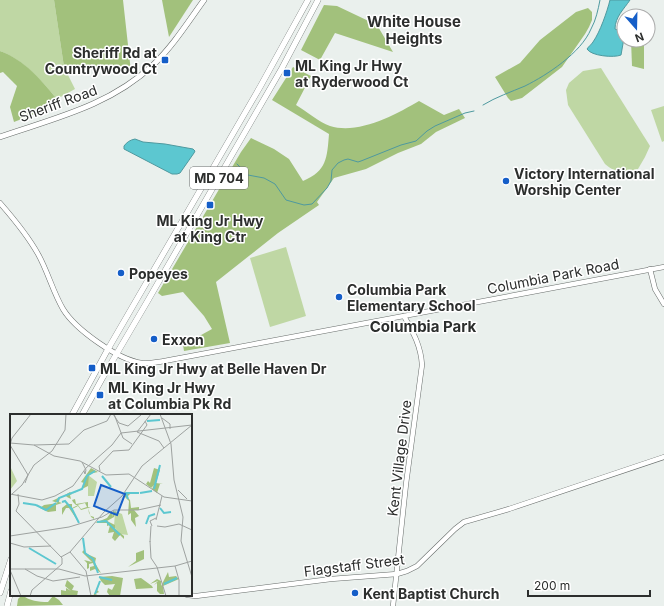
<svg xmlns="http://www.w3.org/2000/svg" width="664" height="606" font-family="Inter,sans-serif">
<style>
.green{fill:#bfd7a4}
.forest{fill:#a2c17c}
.water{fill:#5cc7d0;stroke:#4e999f}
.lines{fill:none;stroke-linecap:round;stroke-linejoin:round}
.stream{stroke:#4e999f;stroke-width:1}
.tertiary-casing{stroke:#676c6a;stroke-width:5.5}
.secondary-casing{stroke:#676c6a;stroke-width:6}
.primary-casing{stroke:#676c6a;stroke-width:6}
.tertiary{stroke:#fff;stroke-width:4.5}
.secondary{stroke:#fff;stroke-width:5}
.primary{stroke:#fff;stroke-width:5.5}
.poi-dot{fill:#155ec8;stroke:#fff;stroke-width:1.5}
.labels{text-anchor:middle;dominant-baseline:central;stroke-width:3;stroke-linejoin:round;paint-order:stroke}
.shield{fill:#fff;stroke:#6b6d6c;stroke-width:1}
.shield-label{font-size:13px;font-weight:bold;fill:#2c2e2d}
.poi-label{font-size:14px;font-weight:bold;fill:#2c2e2d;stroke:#fff;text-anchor:start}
.street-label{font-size:14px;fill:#2c2e2d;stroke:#fff}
.neighbourhood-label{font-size:15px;font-weight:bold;fill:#2c2e2d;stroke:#fff}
.inset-river{fill:none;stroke:#5cc7d0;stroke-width:2}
.inset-road{fill:none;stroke:#9ea2a0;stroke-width:1}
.view{fill:#155ec8;fill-opacity:0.15;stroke:#155ec8;stroke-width:2}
.inset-edge{fill:none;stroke:#2c2e2d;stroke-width:2}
</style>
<rect width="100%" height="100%" fill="#eaf0ed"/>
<g class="green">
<path d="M0,0H54L64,67L75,89L57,99C41,80 24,60 0,51Z"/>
<path d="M601,68L650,146L645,157L638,169C623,173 617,174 605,164L568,105L566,90L569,83L583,71Z"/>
<polygon points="664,106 664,141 662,142 651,110"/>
<polygon points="286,247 306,316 270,327 250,258"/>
</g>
<g class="forest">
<polygon points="54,0 123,0 131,72 81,66 64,67"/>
<polygon points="162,0 193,0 169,37"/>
<polygon points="324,5 337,6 377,25 393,52 335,33 320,60 301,50"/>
<polygon points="588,8 592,12 592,20 589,27 585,34 562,67 522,98 511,101 508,98 495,77 520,63 540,40 576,12"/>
<polygon points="631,40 644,40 644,69 632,66"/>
<path d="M0,51C25,60 41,80 57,99C49,110 27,117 14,122L10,107L17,86L3,72L0,73Z"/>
<path d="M293,67L311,76L296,105C306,111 319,122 330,126C358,135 395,115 419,101L444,115L459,109L465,118L436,132L421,144L398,153L366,169L334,178L317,202L319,205L278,233L216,282L230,343L184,351L183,345L212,329L204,316L183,292L162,296L158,293L241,152L251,138L274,149L289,159L303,181C327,171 327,158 329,134L272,100Z"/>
<path d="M22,595C30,601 38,602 48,602L53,596L59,600L63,605L17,606L18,599Z"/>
</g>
<g class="water">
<path d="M610,0H630C624,9 615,17 615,29L622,32L624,38L621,55C614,58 591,56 587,49C589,46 591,45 593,42C600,32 607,12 610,0Z"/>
<path d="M135,139L143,142L165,144L193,149L195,151L194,153L180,173L177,174H172L124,149V146C127,142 130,140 135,139Z"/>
</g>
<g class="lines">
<g class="stream">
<path d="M483,105C496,97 511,92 525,86C547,75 581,53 591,29C596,20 598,10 600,0"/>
<polyline points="237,164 248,175 264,178 275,184 286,200 304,205 312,204 327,188 331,181 332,170 338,163 344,160 348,159 358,162 361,161 401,145 416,141 427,131 435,126 465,113 474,111"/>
</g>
<g class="tertiary-casing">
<g id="tertiary">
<path d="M0,203C14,219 28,236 38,254C48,272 53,292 63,309C75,329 118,360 142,363C153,364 164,361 175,359L664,267"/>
<polyline points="650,269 655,289 664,304"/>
<polyline points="187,595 196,596 331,579 397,574 407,571 417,566 455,529 464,522 509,509 664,457"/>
<path d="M393,606L406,484L422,365C421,346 413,332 404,316"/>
</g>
</g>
<g class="secondary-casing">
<path id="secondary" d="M0,137C55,118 109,106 153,65C173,46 188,22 204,0"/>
</g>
<g class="primary-casing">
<g id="primary">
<polyline points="72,415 108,349 260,87 308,0"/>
<polyline points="82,415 103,377 147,302 282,68 318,0"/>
<polyline points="0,593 11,559"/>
<polyline points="7,606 11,591"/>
</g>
</g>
<use href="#tertiary" class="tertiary"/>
<use href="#secondary" class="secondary"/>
<use href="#primary" class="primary"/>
</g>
<g class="poi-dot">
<rect x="161" y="56" width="8" height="8" rx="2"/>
<rect x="283" y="69" width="8" height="8" rx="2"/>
<circle cx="506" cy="181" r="4"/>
<rect x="206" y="201" width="8" height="8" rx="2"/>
<circle cx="121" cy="273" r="4"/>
<circle cx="339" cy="297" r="4"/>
<circle cx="154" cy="339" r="4"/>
<rect x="88" y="364" width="8" height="8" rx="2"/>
<rect x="96" y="391" width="8" height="8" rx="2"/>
<circle cx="355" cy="593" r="4"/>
</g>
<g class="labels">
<rect class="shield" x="190" y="167" width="58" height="22" rx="3"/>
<g class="shield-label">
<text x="219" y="178">MD 704</text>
</g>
<g class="poi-label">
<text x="157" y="52" text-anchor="end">Sheriff Rd at<tspan x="157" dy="16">Countrywood Ct</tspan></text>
<text x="295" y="65">ML King Jr Hwy<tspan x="295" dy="16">at Ryderwood Ct</tspan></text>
<text x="514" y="173">Victory International<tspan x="514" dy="16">Worship Center</tspan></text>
<text x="210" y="220" text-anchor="middle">ML King Jr Hwy<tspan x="210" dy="16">at King Ctr</tspan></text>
<text x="129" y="273">Popeyes</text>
<text x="347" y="289">Columbia Park<tspan x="347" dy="16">Elementary School</tspan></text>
<text x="162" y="339">Exxon</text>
<text x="100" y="368">ML King Jr Hwy at Belle Haven Dr</text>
<text x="108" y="387">ML King Jr Hwy<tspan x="108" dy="16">at Columbia Pk Rd</tspan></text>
<text x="363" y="593">Kent Baptist Church</text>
</g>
<g class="street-label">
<text transform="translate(58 103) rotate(-20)">Sheriff Road</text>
<text transform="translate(553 276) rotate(-11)">Columbia Park Road</text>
<text transform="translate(399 458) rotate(-83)">Kent Village Drive</text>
<text transform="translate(354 565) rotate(-7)">Flagstaff Street</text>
</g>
<g class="neighbourhood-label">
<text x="414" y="21">White House<tspan x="414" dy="17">Heights</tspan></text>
<text x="423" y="326">Columbia Park</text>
</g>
</g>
<g transform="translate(10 414)">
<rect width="182" height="182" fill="#eaf0ed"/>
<path d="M0,52L7,67L0,76ZM78,61L87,68L84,82H78ZM105,97L112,100L118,121L110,120L104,113Z" fill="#bfd7a4"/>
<path d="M81,54L88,58L79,60L78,72L60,81L61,85L57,83L55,81L60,78L62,80L72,74L74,69L71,68ZM144,54L150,56L146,69L153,70H150L147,79L142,75L144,71L141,74L136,70L138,67L140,69ZM116,78L121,79L117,83L120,86L121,94L129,93V96H124L129,102L125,104L126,113L121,106V99L118,101L119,87L114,82ZM50,83L49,88L52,89L46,91V97L38,98L30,94L34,91L48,89L42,87ZM65,85L66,90L78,88V93L81,94H78L79,99L81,102L84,103V105L81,103L78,94L71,96L68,92L62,95L69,109L59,94H56L52,101V94L57,90H62V94L68,91L71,95L77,93L75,89L67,91H66L63,88L62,86ZM102,97V103L103,97L106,98L104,103L97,107L105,111V115L114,122V125L110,121L105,127L102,124L104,118L98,119L100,111L97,112V109H85L97,104ZM75,135V139L86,144L85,149L91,159L85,155L80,157V153L84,152L83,149L79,150V154L77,155V149L74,146L82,148L72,138ZM134,136V145L118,153L126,147V139ZM158,158L159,163L166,162L169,165L153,172L154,180H150L147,177V169L144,171L148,167L140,170L147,165L151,167V172ZM102,162L113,164L110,182H100L97,178L98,174L102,176L105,170L95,171L91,167L87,176L89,178L85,180L90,182H83L91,167L89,163ZM131,164L142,172L143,174L126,175L124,165ZM57,166L64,172L62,176L68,177L67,182L51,181V176L56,177V174L61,177L55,172Z" fill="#a2c17c"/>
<path class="inset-river" d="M137,7L150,6M92,62L101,73M144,75L150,51M130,79L142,77M118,85L116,79H129M47,88L49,84L72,75L77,62L85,57M52,88L55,87L62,95L69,109M13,89L26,91M26,91L36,96L46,89M150,94L154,99L161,98M87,108L96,107L110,121M136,110L139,102L145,100M73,124L75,139L83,145L88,159M19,134L46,150M89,163L102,166M154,170L167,164M85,180L90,167"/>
<path class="inset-road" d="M103,0L109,9L118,12L131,1M104,0L113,24L122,30M141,0L127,18L149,27L154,34M150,0L161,30L164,66L173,103L171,127L182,163M152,4L160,10V15M0,29L24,31L44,42L70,47L96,61L119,60L154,83L182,87M24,31L59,30L74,16L97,7L101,0M72,48L76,56L75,60L74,57M90,57L89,52L103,37L119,36L137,11L135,7M15,69L18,61L0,31L2,24L21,0M168,76L177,85M0,80L32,86L45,82L63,72L76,54L102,31L111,19L182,11M2,80L12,71L24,51L42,37L55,16L56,0M6,97L52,144M6,97L9,90L8,80M146,106L152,82M142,112L140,107L146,104M147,112L155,113L169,110L182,116M0,122L59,113L92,103L104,96H128L151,91M140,127L141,144L147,153L156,182M140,128L141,112M0,129L14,133L41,132M60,138L76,157L81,182M51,143L60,138L94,98L112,82L132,52L182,11M165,152L169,166V182M0,155H49L75,162L165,152L182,147M15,155L27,162L43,167L70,163M0,156L11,182M20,182L22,176L52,150V144"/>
<path class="view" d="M91,71L115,80L107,101L84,92Z"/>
<rect width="182" height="182" class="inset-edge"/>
</g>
<g transform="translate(636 28) rotate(160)"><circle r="19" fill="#ffffff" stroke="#ababab"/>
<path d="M0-3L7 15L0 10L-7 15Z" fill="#155ec8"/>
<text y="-6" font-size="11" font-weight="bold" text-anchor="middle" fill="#2c2e2d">N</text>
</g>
<path d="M528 590v6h122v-6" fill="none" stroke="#2c2e2d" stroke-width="2"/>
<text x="534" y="590" font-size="12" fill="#2c2e2d" stroke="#ffffff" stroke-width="3" paint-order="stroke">200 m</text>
</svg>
